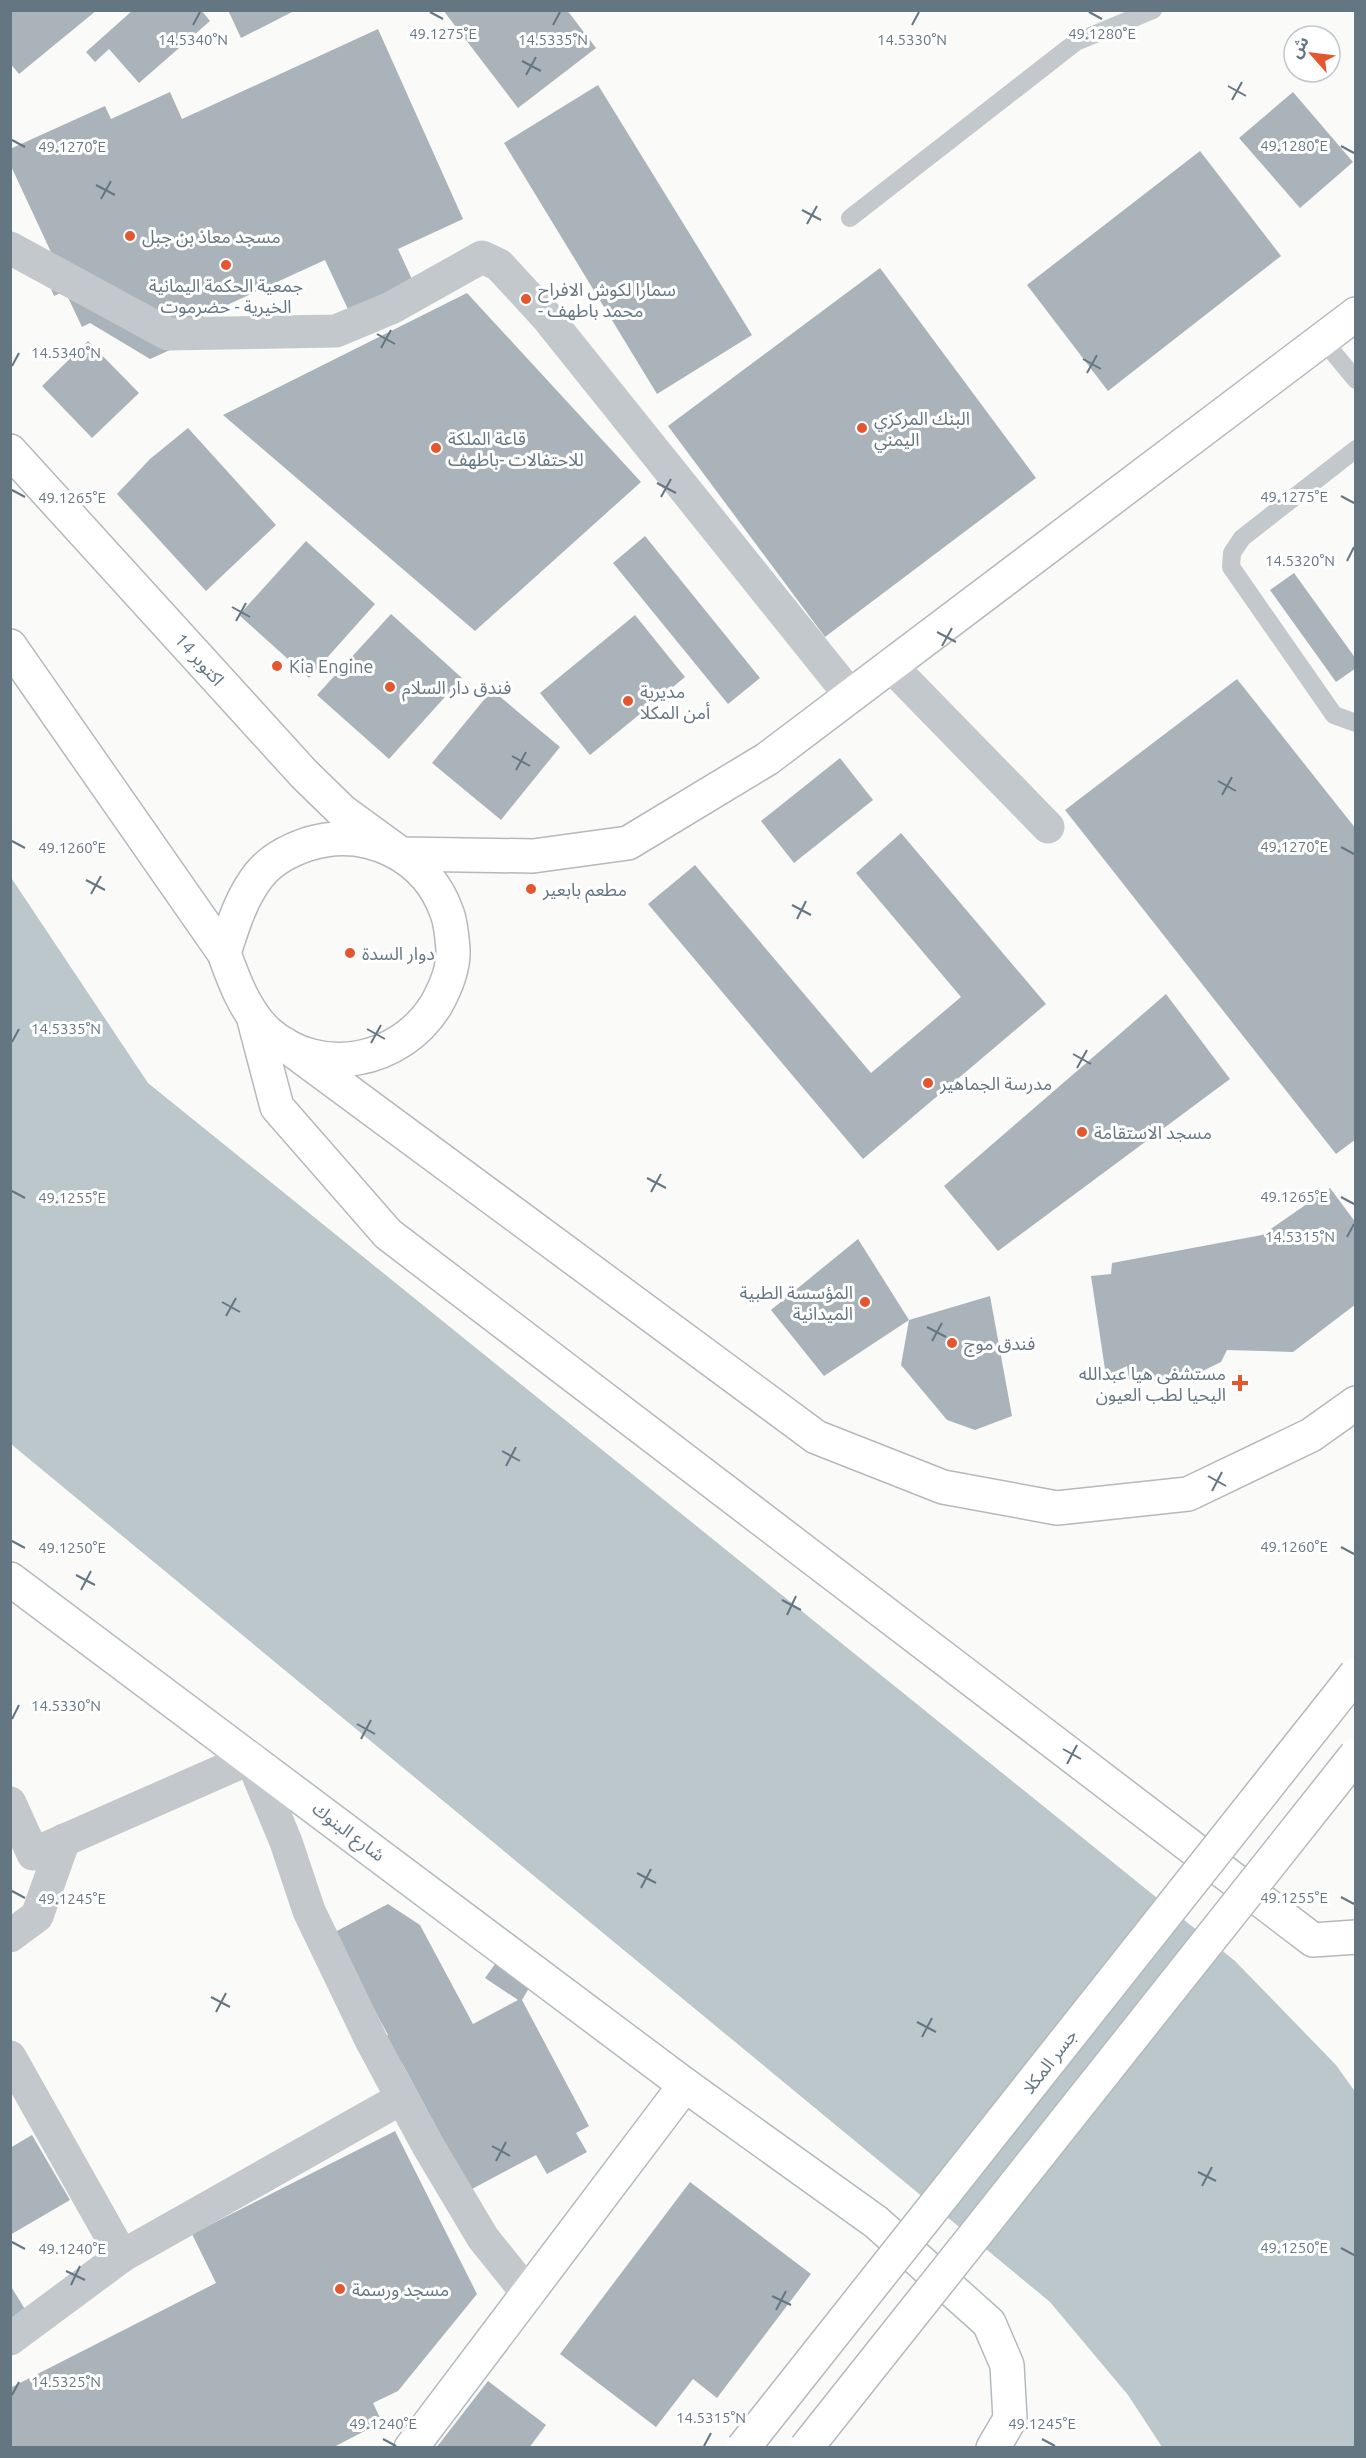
<svg xmlns="http://www.w3.org/2000/svg" width="1366" height="2458" font-family="Ubuntu,'Noto Sans Arabic',sans-serif">
<style>
.water{fill:#bbc7cb}
.building{fill:#aab3b9}
.lines{fill:none;stroke-linecap:round;stroke-linejoin:round}
.secondary-casing{stroke:#b3babf;stroke-width:36}
.highway-casing{stroke:#b4b9bd;stroke-width:36}
.lane{stroke:#c3c8cc;stroke-width:18}
.street{stroke:#c3c8cc;stroke-width:33}
.secondary{stroke:#fff;stroke-width:33}
.highway{stroke:#fff;stroke-width:33}
.highway-bridge-casing{stroke:#b4b9bd;stroke-width:36;stroke-linecap:butt}
.highway-bridge{stroke:#fff;stroke-width:33}
.ticks{fill:none;stroke:#657683;stroke-width:2}
.poi-dot{fill:#e4572e;stroke:#fff;stroke-width:2}
.labels{text-anchor:middle;dominant-baseline:central;stroke-width:6;stroke-linejoin:round;paint-order:stroke}
.poi-label{font-size:18px;fill:#657683;stroke:#fff;text-anchor:start}
.street-label{font-size:18px;fill:#657683;stroke:#fff}
.ticks-label{font-size:15px;text-anchor:middle;fill:#657683;stroke:#fff;stroke-width:6;stroke-linejoin:round;paint-order:stroke}
</style>
<rect width="100%" height="100%" fill="#fafaf8"/>
<polygon class="water" points="10,876 148,1083 1235,1961 1336,2065 1356,2093 1355,2447 1162,2447 1128,2395 1050,2302 11,1444"/>
<g class="building">
<polygon points="10,10 97,10 19,74 10,63"/>
<polygon points="133,10 201,10 210,21 139,83 109,49 95,62 86,52"/>
<polygon points="228,10 296,10 241,38"/>
<polygon points="443,10 567,10 596,48 518,108"/>
<polygon points="378,29 463,219 398,249 417,290 353,320 325,260 203,316 210,332 150,359 90,323 82,327 65,291 54,296 44,272 57,265 10,164 10,149 105,106 111,119 170,92 182,119"/>
<polygon points="598,85 752,335 657,394 504,143"/>
<polygon points="1293,92 1353,162 1300,208 1239,138"/>
<polygon points="1200,151 1281,256 1108,391 1027,285"/>
<polygon points="880,268 1036,478 825,637 668,426"/>
<polygon points="467,293 641,482 475,631 223,415"/>
<polygon points="88,341 139,393 92,438 42,386"/>
<polygon points="188,428 276,525 206,591 117,494 150,459"/>
<polygon points="645,536 760,678 728,704 613,563"/>
<polygon points="306,541 375,604 309,678 239,615"/>
<polygon points="1294,573 1356,659 1356,668 1336,682 1270,590"/>
<polygon points="391,614 462,678 389,759 317,695"/>
<polygon points="635,615 685,677 590,755 540,693"/>
<polygon points="1237,679 1356,829 1356,1139 1336,1154 1065,810"/>
<polygon points="492,690 560,747 501,820 432,763"/>
<polygon points="840,758 873,800 794,863 761,821"/>
<polygon points="901,833 1046,1004 863,1159 648,904 695,865 871,1073 961,997 856,873"/>
<polygon points="1166,994 1230,1079 998,1251 944,1186"/>
<polygon points="1330,1188 1356,1223 1356,1304 1293,1352 1227,1350 1221,1362 1178,1383 1129,1379 1127,1366 1106,1376 1091,1276 1111,1274 1112,1263 1262,1235"/>
<polygon points="858,1239 909,1320 824,1376 771,1310"/>
<polygon points="990,1296 1012,1416 975,1430 947,1420 901,1365 909,1320"/>
<polygon points="388,1904 420,1925 473,2024 518,2000 485,1978 498,1960 532,1983 522,2000 589,2126 576,2133 587,2152 547,2174 536,2155 470,2190 402,2063 395,2067 380,2039 388,2035 333,1933"/>
<polygon points="395,2131 477,2294 398,2391 373,2403 382,2422 332,2448 10,2448 10,2388 216,2283 192,2234"/>
<polygon points="32,2135 70,2200 10,2235 10,2148"/>
<polygon points="690,2182 811,2274 717,2398 693,2379 656,2427 560,2354"/>
<polygon points="10,2285 41,2335 10,2354"/>
<polygon points="488,2381 546,2425 529,2448 436,2448"/>
</g>
<g class="lines">
<g class="secondary-casing">
<g id="secondary">
<polyline points="10,1579 685,2085 876,2222 989,2323 1007,2365 1010,2419 993,2448"/>
<polyline points="411,2448 685,2085"/>
</g>
</g>
<g class="highway-casing">
<g id="highway">
<polyline points="10,451 304,774 342,811 401,854 533,856 628,843 767,759 1356,314"/>
<path d="M10,646L224,953C234,981 245,1011 267,1032C320,1079 400,1063 436,1005C445,989 454,967 453,949C452,938 451,923 447,913C427,855 366,826 308,844C290,850 271,860 259,875C241,898 233,925 224,953"/>
<polyline points="253,1016 277,1107 388,1234 1313,1940 1356,1937"/>
<polyline points="284,1044 816,1437 943,1487 1057,1508 1188,1494 1311,1435 1356,1403"/>
</g>
</g>
<g class="lane">
<polyline points="850,218 1076,42 1153,10"/>
<polyline points="1322,339 1356,380"/>
<polyline points="1356,449 1242,538 1232,553 1231,567 1334,715 1356,723"/>
</g>
<g class="street">
<polyline points="10,248 168,334 336,331 391,308 482,257 499,265 546,316 850,695"/>
<polyline points="890,665 1048,827"/>
<polyline points="10,1803 33,1854 251,1758 286,1842 309,1911 372,2042 427,2144 483,2238 528,2294"/>
<polyline points="10,1936 37,1916 64,1840"/>
<polyline points="10,2057 122,2256 402,2098"/>
<polyline points="10,2339 122,2256"/>
</g>
<use href="#secondary" class="secondary"/>
<use href="#highway" class="highway"/>
<g class="highway-bridge-casing">
<g id="highway-bridge">
<polyline points="743,2448 1356,1674"/>
<polyline points="806,2448 1356,1755"/>
</g>
</g>
<use href="#highway-bridge" class="highway-bridge"/>
</g>
<path class="ticks" d="M430,12L443,19M1089,12L1102,19M193,25L200,12M553,25L560,12M912,25L919,12M522,61L541,71M526,75L536,57M1228,86L1246,96M1232,100L1242,82M12,140L25,147M1341,146L1354,153M96,185L115,195M101,199L111,181M802,210L821,220M807,224L817,206M377,334L395,344M381,348L391,330M1083,359L1101,369M12,366L19,353M1087,373L1097,355M657,483L676,493M12,490L25,497M1341,496L1354,503M661,497L671,479M1347,561L1354,547M232,607L250,617M236,621L246,603M937,632L956,642M942,646L952,628M512,756L530,766M516,770L526,752M1218,781L1236,791M1222,795L1232,777M12,841L25,848M1341,847L1354,854M86,880L105,890M91,894L101,876M792,905L811,915M797,919L806,901M367,1029L385,1039M12,1042L19,1029M371,1043L381,1025M1073,1054L1091,1064M1077,1068L1087,1050M647,1178L666,1188M12,1191L25,1198M651,1192L661,1174M1341,1197L1354,1204M1347,1237L1354,1224M222,1302L240,1312M226,1316L236,1298M927,1327L946,1337M932,1341L942,1323M502,1451L520,1461M506,1466L516,1447M1208,1476L1226,1486M1212,1491L1222,1472M12,1541L25,1548M1341,1547L1354,1554M76,1575L95,1585M81,1590L91,1571M782,1600L801,1610M787,1615L796,1596M12,1719L19,1705M357,1724L375,1734M361,1739L371,1720M1063,1749L1081,1759M1067,1764L1077,1745M637,1873L656,1883M641,1888L651,1869M12,1891L25,1898M1341,1897L1354,1904M211,1997L230,2007M216,2012L226,1993M917,2022L936,2032M922,2037L932,2018M492,2146L510,2156M496,2161L506,2142M1198,2172L1216,2181M1202,2186L1212,2167M12,2242L25,2249M1341,2248L1354,2255M66,2271L85,2280M71,2285L80,2266M772,2296L791,2305M776,2310L786,2291M12,2395L19,2382M383,2439L396,2446M1042,2439L1055,2446M704,2446L711,2433"/>
<g class="poi-dot">
<circle cx="130" cy="236" r="6"/>
<circle cx="226" cy="265" r="6"/>
<circle cx="526" cy="299" r="6"/>
<circle cx="862" cy="428" r="6"/>
<circle cx="436" cy="448" r="6"/>
<circle cx="277" cy="666" r="6"/>
<circle cx="390" cy="687" r="6"/>
<circle cx="628" cy="701" r="6"/>
<circle cx="531" cy="889" r="6"/>
<circle cx="350" cy="953" r="6"/>
<circle cx="928" cy="1083" r="6"/>
<circle cx="1082" cy="1132" r="6"/>
<circle cx="865" cy="1302" r="6"/>
<circle cx="952" cy="1343" r="6"/>
<path d="M1237 1374h6v6h6v6h-6v6h-6v-6h-6v-6h6z"/>
<circle cx="340" cy="2289" r="6"/>
</g>
<g class="labels">
<g class="poi-label">
<text x="142" y="236">مسجد معاذ بن جبل</text>
<text x="226" y="285" text-anchor="middle">جمعية الحكمة اليمانية<tspan x="226" dy="21">الخيرية - حضرموت</tspan></text>
<text x="538" y="289">سمارا لكوش الافراح<tspan x="538" dy="21">- محمد باطهف</tspan></text>
<text x="874" y="418">البنك المركزي<tspan x="874" dy="21">اليمني</tspan></text>
<text x="448" y="438">قاعة الملكة<tspan x="448" dy="21">للاحتفالات -باطهف</tspan></text>
<text x="289" y="666">Kia Engine</text>
<text x="402" y="687">فندق دار السلام</text>
<text x="640" y="691">مديرية<tspan x="640" dy="21">أمن المكلا</tspan></text>
<text x="543" y="889">مطعم بابعير</text>
<text x="362" y="953">دوار السدة</text>
<text x="940" y="1083">مدرسة الجماهير</text>
<text x="1094" y="1132">مسجد الاستقامة</text>
<text x="853" y="1292" text-anchor="end">المؤسسة الطبية<tspan x="853" dy="21">الميدانية</tspan></text>
<text x="964" y="1343">فندق موج</text>
<text x="1226" y="1373" text-anchor="end">مستشفى هيا عبدالله<tspan x="1226" dy="21">اليحيا لطب العيون</tspan></text>
<text x="352" y="2289">مسجد ورسمة</text>
</g>
<g class="street-label">
<text transform="translate(200 659) rotate(48)">14 اكتوبر</text>
<text transform="translate(349 1831) rotate(37)">شارع البنوك</text>
<text transform="translate(1049 2061) rotate(-52)">جسر المكلا</text>
</g>
</g>
<g class="ticks-label">
<text x="443" y="39">49.1275°E</text>
<text x="1102" y="39">49.1280°E</text>
<text x="193" y="45">14.5340°N</text>
<text x="553" y="45">14.5335°N</text>
<text x="912" y="45">14.5330°N</text>
<text x="1294" y="151">49.1280°E</text>
<text x="72" y="152">49.1270°E</text>
<text x="66" y="358">14.5340°N</text>
<text x="1294" y="502">49.1275°E</text>
<text x="72" y="503">49.1265°E</text>
<text x="1300" y="566">14.5320°N</text>
<text x="1294" y="852">49.1270°E</text>
<text x="72" y="853">49.1260°E</text>
<text x="66" y="1034">14.5335°N</text>
<text x="1294" y="1202">49.1265°E</text>
<text x="72" y="1203">49.1255°E</text>
<text x="1300" y="1242">14.5315°N</text>
<text x="1294" y="1552">49.1260°E</text>
<text x="72" y="1553">49.1250°E</text>
<text x="66" y="1711">14.5330°N</text>
<text x="1294" y="1903">49.1255°E</text>
<text x="72" y="1904">49.1245°E</text>
<text x="1294" y="2253">49.1250°E</text>
<text x="72" y="2254">49.1240°E</text>
<text x="66" y="2387">14.5325°N</text>
<text x="711" y="2423">14.5315°N</text>
<text x="383" y="2429">49.1240°E</text>
<text x="1042" y="2429">49.1245°E</text>
</g>
<rect width="1366" height="2458" fill="none" stroke="#657683" stroke-width="24"/>
<g transform="translate(1312 54) rotate(298)"><circle r="28" fill="#ffffff" stroke="#c1c8cd" stroke-width="1.5"/>
<path d="M0-4.5L10 22L0 15L-10 22Z" fill="#e4572e"/>
<text y="-9" font-size="16" font-weight="bold" text-anchor="middle" fill="#657683">ش</text>
</g>
</svg>
